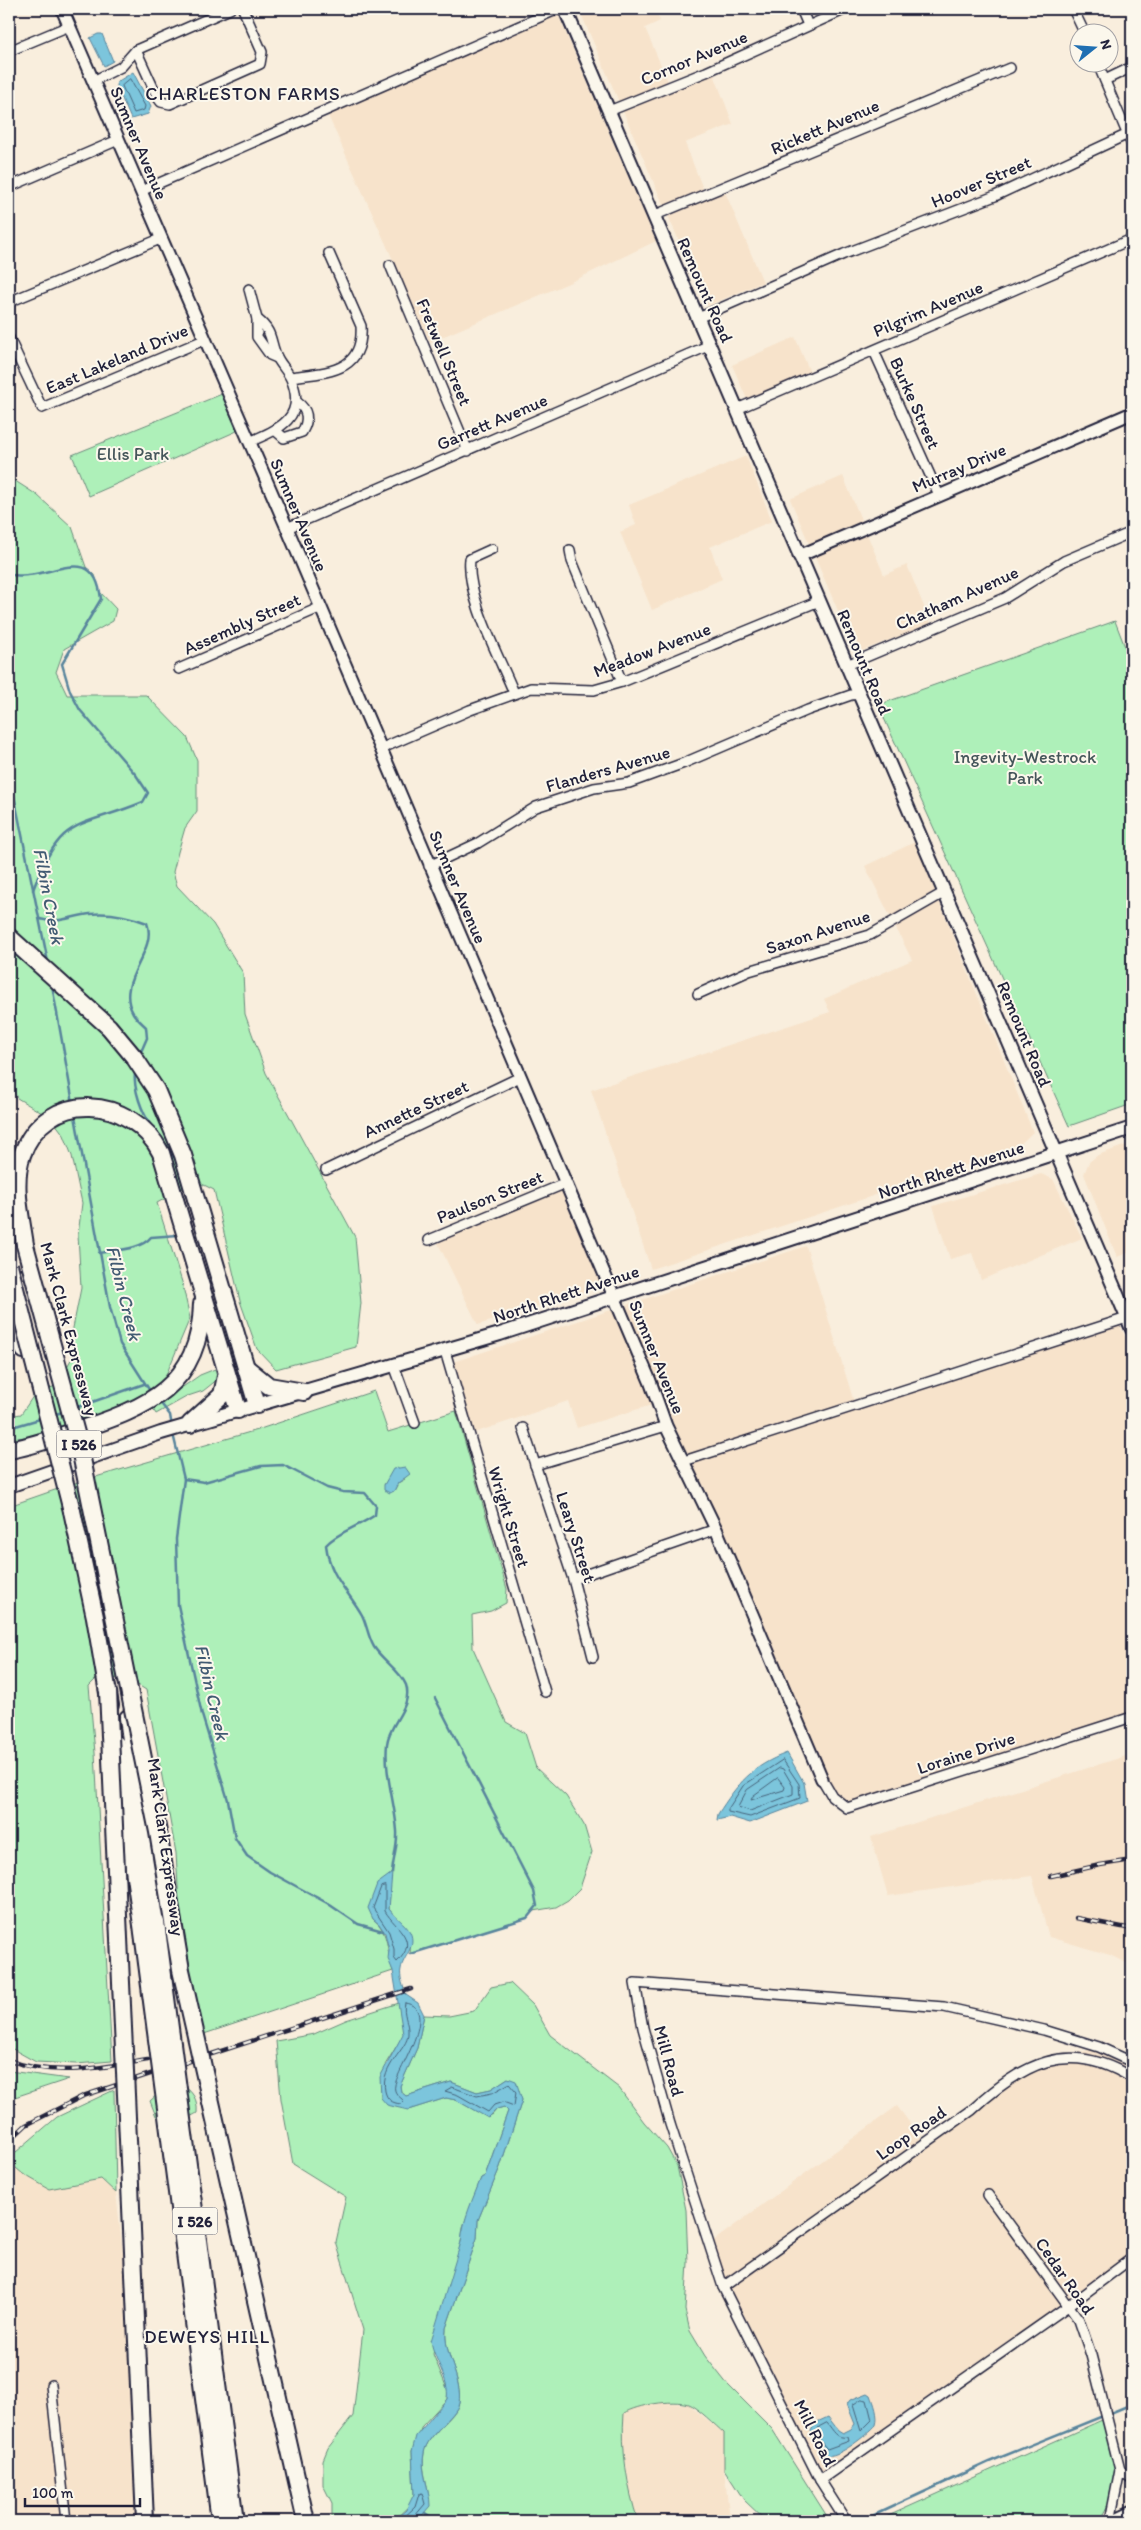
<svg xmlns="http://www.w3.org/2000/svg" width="1141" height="2530" font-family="Itim,sans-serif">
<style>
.built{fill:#f7e3cb}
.green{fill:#aef0b9;stroke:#68897a;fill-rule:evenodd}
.water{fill:#7cc5dc;stroke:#58849c}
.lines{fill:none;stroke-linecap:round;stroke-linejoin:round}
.shore{stroke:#46637b;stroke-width:1}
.stream{stroke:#58849c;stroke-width:2.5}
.minor-casing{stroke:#22223b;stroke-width:12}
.tertiary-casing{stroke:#22223b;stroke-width:15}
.secondary-casing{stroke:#22223b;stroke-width:16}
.motorway-casing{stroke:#22223b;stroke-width:20}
.minor{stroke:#fbf7ec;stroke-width:9}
.tertiary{stroke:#fbf7ec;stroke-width:11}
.secondary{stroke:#fbf7ec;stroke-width:12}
.motorway{stroke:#fbf7ec;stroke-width:16}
.rail-casing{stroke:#22223b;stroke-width:4.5}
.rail{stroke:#fbf7ec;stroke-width:2.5;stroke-dasharray:8;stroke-linecap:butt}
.motorway-bridge-casing{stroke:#22223b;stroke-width:20;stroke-linecap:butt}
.motorway-bridge{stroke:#fbf7ec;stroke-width:16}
.labels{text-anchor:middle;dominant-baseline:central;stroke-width:4;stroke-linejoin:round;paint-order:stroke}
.shield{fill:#fbf7ec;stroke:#636270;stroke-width:1}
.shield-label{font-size:16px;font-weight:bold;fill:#22223b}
.street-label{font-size:18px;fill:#22223b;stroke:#fbf7ec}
.park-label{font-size:18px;fill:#45565a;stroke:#fbf7ec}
.neighbourhood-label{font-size:19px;letter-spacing:1px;fill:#22223b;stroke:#fbf7ec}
.water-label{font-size:19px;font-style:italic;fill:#425b73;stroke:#fbf7ec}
</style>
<rect width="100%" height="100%" fill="#f9eedd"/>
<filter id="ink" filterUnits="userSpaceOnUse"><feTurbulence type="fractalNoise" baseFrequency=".02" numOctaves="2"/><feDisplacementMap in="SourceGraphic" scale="10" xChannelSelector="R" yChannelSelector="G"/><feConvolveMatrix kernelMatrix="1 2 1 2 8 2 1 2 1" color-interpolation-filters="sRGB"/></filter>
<g filter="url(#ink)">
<g class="built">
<polygon points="579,9 655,9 660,21 645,28 670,86 712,69 733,124 685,143 705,194 723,187 763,282 707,306"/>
<polygon points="556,10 656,241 571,282 430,342 326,111"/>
<polygon points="795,337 812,377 749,404 732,365"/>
<polygon points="746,456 772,521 710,547 722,579 652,610 620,532 636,525 629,505"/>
<polygon points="843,476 884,575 907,565 931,624 856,653 790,499"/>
<polygon points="915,842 1033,1132 1015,1149 651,1269 591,1090 830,1012 824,999 912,960 865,866"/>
<polygon points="1132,1143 1132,1251 1117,1257 1084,1174 1089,1162 1098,1155"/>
<polygon points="1041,1174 1053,1179 1082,1238 981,1280 972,1253 950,1259 933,1206"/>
<polygon points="564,1184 607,1284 478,1325 435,1237"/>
<polygon points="806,1246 855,1405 1118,1321 1132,1353 1132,1722 1056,1742 847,1808 832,1796 658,1403 577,1428 568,1401 468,1435 447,1364"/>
<polygon points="1132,1754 1132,1966 1110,1955 1049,1937 1032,1876 888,1896 871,1837"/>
<polygon points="1099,2047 1132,2062 1132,2258 820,2480 723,2287 709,2244 897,2106 925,2143 1039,2064"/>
<polygon points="9,2162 23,2174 79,2184 101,2179 116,2193 123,2253 137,2521 9,2521"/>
<polygon points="664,2403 688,2404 724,2433 724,2469 729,2512 745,2521 638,2521 631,2499 622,2436 624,2413 633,2408"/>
</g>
<g class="green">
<polygon points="222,394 237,431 89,496 72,455"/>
<path d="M9,477L37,495L72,527L86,567L95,575L100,592L116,609L113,621L64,649L56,672L67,695H146L187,737L197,760V811L185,828L178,852L173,872L177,886L213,924L243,973L245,1014L266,1073L355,1237L361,1303L356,1347L276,1369L257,1349L240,1301L214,1190L196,1181L157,1203L182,1282L190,1318L164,1380L177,1391L200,1375L215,1369L218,1379L203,1391L188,1396L156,1414L144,1395C100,1414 57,1435 9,1439V1416L21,1414L36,1392L53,1387L63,1374L73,1356L72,1333L81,1288L78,1235L82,1203L72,1156L64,1135L52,1119L17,1098L9,1083Z"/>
<polygon points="1115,621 1132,665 1132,1104 1069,1126 878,705"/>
<path d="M374,1391L388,1432L456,1411L507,1589L506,1603L491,1611L472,1615L473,1648L506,1722L525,1733L536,1768L566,1796L584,1825L592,1852L580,1888L568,1900L556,1907L533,1911L527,1918L410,1954C413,1930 401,1926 389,1909L391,1873L373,1919C390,1932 386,1952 393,1971L201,2035L179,1903L176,1853L146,1690C130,1679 116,1677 97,1678L89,1686L95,1753L112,2061L76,2064L36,2062L9,2047V1506L75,1483L257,1430ZM391,1475L405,1479L398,1483L394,1491L384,1485Z"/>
<path d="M510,1983L533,2005L550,2035L619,2088L644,2122L667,2148L677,2166L686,2210L688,2263L685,2310L690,2331L705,2356L728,2385L772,2429L830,2521H766L744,2500L724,2469V2433C716,2426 697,2407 688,2404C672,2399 637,2405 624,2413C621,2449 627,2487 638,2521H417C441,2497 419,2482 424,2453C427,2434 456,2418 459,2403C463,2379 443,2355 446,2328L477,2238L478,2220L500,2167L522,2100L508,2078L491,2089L477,2092L451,2082L406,2096L401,2092L400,2086L417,2048L424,2015L449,2016L474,2011L491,1987Z"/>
<polygon points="399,2003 404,2034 385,2065 408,2110 446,2098 456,2100 476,2111 492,2115 497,2109 504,2107 508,2111 485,2176 481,2178 463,2227 461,2242 433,2354 448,2391 447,2399 422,2426 412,2451 414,2494 411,2504 393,2521 332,2521 332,2503 323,2485 323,2460 328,2448 353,2416 363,2330 336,2242 346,2197 293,2164 281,2099 276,2041 314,2034 346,2020"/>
<polygon points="9,2071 69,2079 9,2099"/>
<path d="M181,2084C193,2092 198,2099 197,2113C182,2122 172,2122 156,2116L150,2101L161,2091Z"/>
<polygon points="114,2090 116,2193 101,2179 49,2189 23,2174 9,2162 9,2158 57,2117"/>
<polygon points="1102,2420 1116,2470 1109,2503 1102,2516 1091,2521 877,2521"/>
</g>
<g class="water">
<polygon points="98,34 102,34 113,61 104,66 90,38"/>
<polygon points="133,72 151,106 148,114 131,119 116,85 117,82"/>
<polygon points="405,1467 410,1474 398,1483 394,1491 390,1493 384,1490 384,1485 393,1469"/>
<path d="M787,1753L804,1783L807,1801L750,1823L730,1817L717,1820L718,1814C737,1784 752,1766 787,1753Z"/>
<path d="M392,1873L389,1909C395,1917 405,1923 410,1932C417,1947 403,1956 401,1969C399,1977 404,1988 406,1995L418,2003L424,2015L417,2048L400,2086L401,2092L406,2096L451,2082L477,2092L491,2089L508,2078L516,2081L522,2100L500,2167L478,2220L477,2238L446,2328C443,2355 463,2379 459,2403C456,2417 427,2434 424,2453C420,2472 430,2488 430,2506L417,2521H393L406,2510L414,2494L412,2451L416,2436L447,2399C450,2379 434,2360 431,2341L461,2242C463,2219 473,2199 481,2178L485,2176L508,2111L504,2107L497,2109L488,2118L456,2100L446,2098L408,2110L387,2105L381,2098L380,2077L403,2034L393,1971L388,1959L389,1950L385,1933L379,1924L373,1919L368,1908L377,1884Z"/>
<path d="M868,2393L871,2395C874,2403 879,2416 876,2425C869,2433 837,2460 825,2455C817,2451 814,2439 811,2431L815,2423L828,2417L838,2430L843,2433L851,2429L855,2424L847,2404L850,2400Z"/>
</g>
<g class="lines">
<g class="shore">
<polygon points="130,79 145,106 144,110 134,113 122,86"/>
<polygon points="783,1760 799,1784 800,1798 750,1817 728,1812 728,1809 743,1786"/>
<polygon points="780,1768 783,1769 793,1786 793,1794 750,1811 738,1807 747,1790"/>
<polygon points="778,1778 785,1787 784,1790 751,1800 753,1796"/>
<path d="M385,1886V1911C396,1929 420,1940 397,1962L394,1958V1949L389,1932L373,1908L381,1887Z"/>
<path d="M405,2003C441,2008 397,2070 395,2085C393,2093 399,2096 404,2101L401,2104C392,2103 387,2100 385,2091C380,2066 408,2049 408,2034C409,2023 402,2013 405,2003Z"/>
<polygon points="509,2084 516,2092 514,2106 503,2102 494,2105 488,2112 458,2095 445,2091 452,2087 477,2096 492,2093"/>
<polygon points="862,2399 867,2400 872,2420 861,2431 853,2405"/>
<path d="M827,2423C834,2431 836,2439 848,2437L849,2441L827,2449L821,2442L817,2431L819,2427Z"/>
<polyline points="400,2521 415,2507 419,2494 422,2493 425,2504 414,2517 414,2521"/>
</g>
<g class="stream">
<path d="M9,575C15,575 22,576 28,575C61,572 95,547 101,599L62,664L70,691L80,710L136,775L148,793L143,802C78,829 61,814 33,890"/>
<polyline points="9,771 48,962"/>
<path d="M40,919C58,924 71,916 90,914C109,912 129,916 147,923C158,952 114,981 133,1013C136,1018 142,1023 146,1027L147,1038L140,1054"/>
<polyline points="52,985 73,1103"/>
<path d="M135,1071C133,1089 142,1113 152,1127"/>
<polyline points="75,1116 110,1307 120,1344 150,1391"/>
<polyline points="167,1148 177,1161"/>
<path d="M99,1253C115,1250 141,1250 151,1237L178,1235"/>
<polyline points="159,1401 170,1415 172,1427"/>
<polyline points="75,1408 144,1384"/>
<polyline points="53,1415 65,1411"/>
<polyline points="9,1428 43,1418"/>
<polyline points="173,1434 184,1479 176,1539 178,1605 202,1715 228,1800 235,1838 247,1856 270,1872 327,1903 358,1924 383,1931"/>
<path d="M184,1479L204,1482L261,1466L283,1465L327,1488L343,1492L365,1493L376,1506L375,1515C360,1526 338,1532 326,1545C330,1577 347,1589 362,1615C367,1625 368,1637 374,1647C383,1661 400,1670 406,1685C413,1707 389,1723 387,1744C384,1773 395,1803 397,1831C398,1846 393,1859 392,1873"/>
<polyline points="410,1954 527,1918 537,1906 534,1891 435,1698"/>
<polyline points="1108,2414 1132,2404"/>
<polyline points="425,2513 437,2521"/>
<polyline points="847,2518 870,2517 989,2462 1103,2416"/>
<polyline points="820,2521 842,2518"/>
</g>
<g class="minor-casing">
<g id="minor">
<polyline points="801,9 808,25"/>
<polyline points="1073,9 1084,32"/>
<polyline points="136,50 158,98 161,102 170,104 260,64 262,52 243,9"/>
<polyline points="9,51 69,26"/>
<polyline points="1097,62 1132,145"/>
<polyline points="1105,80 1132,67"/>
<polyline points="93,81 121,67 136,50 230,9"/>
<polyline points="609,111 706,72 846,9"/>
<polyline points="9,187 118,140"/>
<polyline points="141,191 556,10 566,10"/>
<polyline points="653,216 1010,68"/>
<polyline points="390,265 468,451"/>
<polyline points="249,289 257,319 257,337 270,355 277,358"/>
<polyline points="9,302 160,239"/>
<polyline points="698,318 844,254 995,196 1128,134"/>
<polyline points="9,338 42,408 204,340"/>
<polyline points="874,351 939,495"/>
<path d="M291,377C326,372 364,373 361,326L329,253"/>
<polyline points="737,409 1132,239"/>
<path d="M276,431L284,438L302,432C309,420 308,410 297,402"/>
<path d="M249,442C280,429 307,417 291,379C288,372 282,366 278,359C269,343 275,333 257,319"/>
<polyline points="287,528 710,345"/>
<path d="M492,549L470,559C466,597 500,658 514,693"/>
<polyline points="570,550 572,561 622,682"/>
<polyline points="847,665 1005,598 1064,561 1132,532"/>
<polyline points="179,669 319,608"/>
<polyline points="380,749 470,710 531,688 594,690 622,682 819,601"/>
<polyline points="429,866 478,843 536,807 594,788 629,783 684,763 808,710 851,695 859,694"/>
<polyline points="698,994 749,971 870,935 945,892"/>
<polyline points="326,1170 520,1077"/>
<polyline points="429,1240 564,1184"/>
<polyline points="445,1351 545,1692"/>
<polyline points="394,1365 415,1423"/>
<polyline points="523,1428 573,1579 593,1657"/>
<polyline points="684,1461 1127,1318"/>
<polyline points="535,1465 666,1426"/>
<polyline points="573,1579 716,1529"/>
<polyline points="822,1779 832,1796 847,1808 1132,1717"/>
<polyline points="988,2195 1079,2320 1091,2355 1120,2470 1110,2521"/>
<path d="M723,2287L972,2110C1022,2064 1068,2038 1132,2078"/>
<polyline points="51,2385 66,2521"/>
<polyline points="1120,2470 1132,2479"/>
<polyline points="820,2480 1068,2306 1132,2258"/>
<polyline points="846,2521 820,2480 723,2287 670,2124 643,2028 635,1983 944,2007 1044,2030 1099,2047 1132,2062"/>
</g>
</g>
<g class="tertiary-casing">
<g id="tertiary">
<polyline points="62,9 287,528 650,1381 666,1426 716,1529 822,1779"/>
<polyline points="799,556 1132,413"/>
</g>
</g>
<g class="secondary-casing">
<g id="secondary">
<polyline points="565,9 1132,1329"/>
<polyline points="9,1486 161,1433 500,1334 1132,1128"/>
<polyline points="1113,2521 1132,2512"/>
</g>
</g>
<g class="motorway-casing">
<g id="motorway">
<polyline points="9,937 109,1027 134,1057 156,1090 183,1155 257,1405"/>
<path d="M25,1245C21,1216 12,1184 22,1155C45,1088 132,1095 161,1153L238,1410"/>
<polyline points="9,1305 24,1350"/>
<polyline points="248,1369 269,1386 304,1392"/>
<polyline points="190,1424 222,1395 226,1376"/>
<path d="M9,1450C33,1446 56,1437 79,1430C148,1407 200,1386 202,1304"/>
<polyline points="72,1511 95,1617 110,1705"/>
<polyline points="128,1718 156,1922"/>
<polyline points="116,1744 142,1925"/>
</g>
</g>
<use href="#minor" class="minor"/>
<use href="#tertiary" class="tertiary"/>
<use href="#secondary" class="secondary"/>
<use href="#motorway" class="motorway"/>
<g class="rail-casing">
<g id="rail">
<polyline points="1051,1876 1100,1865 1132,1860"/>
<polyline points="1076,1918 1132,1929"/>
<path d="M9,2060C52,2078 104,2067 148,2060"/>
<polyline points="9,2141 26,2125 83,2096 411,1989"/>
</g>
</g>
<use href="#rail" class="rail"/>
<g class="motorway-bridge-casing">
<g id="motorway-bridge">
<polyline points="25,1245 79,1444 158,1832 181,1970 306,2521"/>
<polyline points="9,1265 72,1511"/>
<polyline points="108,1691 145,2521"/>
<polyline points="156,1922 235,2521"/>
<polyline points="142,1925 220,2521"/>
</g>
</g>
<use href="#motorway-bridge" class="motorway-bridge"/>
</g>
</g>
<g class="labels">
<g class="shield">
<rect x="56.5" y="1430.5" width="45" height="27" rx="4"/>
<rect x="172.5" y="2207.5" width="45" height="27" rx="4"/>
</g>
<g class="shield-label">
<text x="79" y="1444">I 526</text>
<text x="195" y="2221">I 526</text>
</g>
<g class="street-label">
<text transform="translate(694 58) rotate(-23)">Cornor Avenue</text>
<text transform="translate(825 127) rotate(-23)">Rickett Avenue</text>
<text transform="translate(139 143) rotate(67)">Sumner Avenue</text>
<text transform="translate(981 182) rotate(-23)">Hoover Street</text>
<text transform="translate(705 290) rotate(66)">Remount Road</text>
<text transform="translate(928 309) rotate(-23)">Pilgrim Avenue</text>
<text transform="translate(444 352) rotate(67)">Fretwell Street</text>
<text transform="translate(117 359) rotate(-23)">East Lakeland Drive</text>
<text transform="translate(915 403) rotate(66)">Burke Street</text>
<text transform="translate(492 422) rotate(-23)">Garrett Avenue</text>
<text transform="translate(959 468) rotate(-23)">Murray Drive</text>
<text transform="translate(299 515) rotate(67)">Sumner Avenue</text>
<text transform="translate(957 598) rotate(-24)">Chatham Avenue</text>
<text transform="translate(242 624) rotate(-24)">Assembly Street</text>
<text transform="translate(652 650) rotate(-21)">Meadow Avenue</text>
<text transform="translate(864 662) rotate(67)">Remount Road</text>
<text transform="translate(608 769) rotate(-16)">Flanders Avenue</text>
<text transform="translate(458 887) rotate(67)">Sumner Avenue</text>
<text transform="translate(818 932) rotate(-18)">Saxon Avenue</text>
<text transform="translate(1024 1034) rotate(67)">Remount Road</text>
<text transform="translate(416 1109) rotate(-25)">Annette Street</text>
<text transform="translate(951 1170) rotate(-18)">North Rhett Avenue</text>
<text transform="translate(490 1197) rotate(-22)">Paulson Street</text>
<text transform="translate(566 1294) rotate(-18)">North Rhett Avenue</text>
<text transform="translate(69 1329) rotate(75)">Mark Clark Expressway</text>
<text transform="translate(657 1357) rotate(68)">Sumner Avenue</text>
<text transform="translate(509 1517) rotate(73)">Wright Street</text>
<text transform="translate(576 1537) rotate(72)">Leary Street</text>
<text transform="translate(966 1753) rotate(-18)">Loraine Drive</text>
<text transform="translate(166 1847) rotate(82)">Mark Clark Expressway</text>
<text transform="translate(669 2061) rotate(75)">Mill Road</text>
<text transform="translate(911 2133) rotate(-35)">Loop Road</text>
<text transform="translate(1065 2276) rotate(55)">Cedar Road</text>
<text transform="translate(815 2433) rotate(63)">Mill Road</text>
</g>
<g class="park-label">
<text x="133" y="454">Ellis Park</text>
<text x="1025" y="757">Ingevity-Westrock<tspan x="1025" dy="21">Park</tspan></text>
</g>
<g class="neighbourhood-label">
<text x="243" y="93">CHARLESTON FARMS</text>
<text x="207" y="2336">DEWEYS HILL</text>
</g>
<g class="water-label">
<text transform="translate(49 896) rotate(79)">Filbin Creek</text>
<text transform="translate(124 1293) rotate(76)">Filbin Creek</text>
<text transform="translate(212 1692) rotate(77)">Filbin Creek</text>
</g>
</g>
<rect width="1141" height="2530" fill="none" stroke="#fbf7ec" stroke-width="30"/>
<rect x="15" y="15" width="1111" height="2500" fill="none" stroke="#22223b" stroke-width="2" filter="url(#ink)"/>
<g transform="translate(1094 48) rotate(73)"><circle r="24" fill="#fbf7ec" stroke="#a4a2a5"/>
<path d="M0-4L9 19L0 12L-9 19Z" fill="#1f6fb2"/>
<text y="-8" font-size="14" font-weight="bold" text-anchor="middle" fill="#22223b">N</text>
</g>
<path d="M25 2498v8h115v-8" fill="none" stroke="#22223b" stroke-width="2.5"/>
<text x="32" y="2498" font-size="15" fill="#22223b" stroke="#fbf7ec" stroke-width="4" paint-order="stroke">100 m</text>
</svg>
